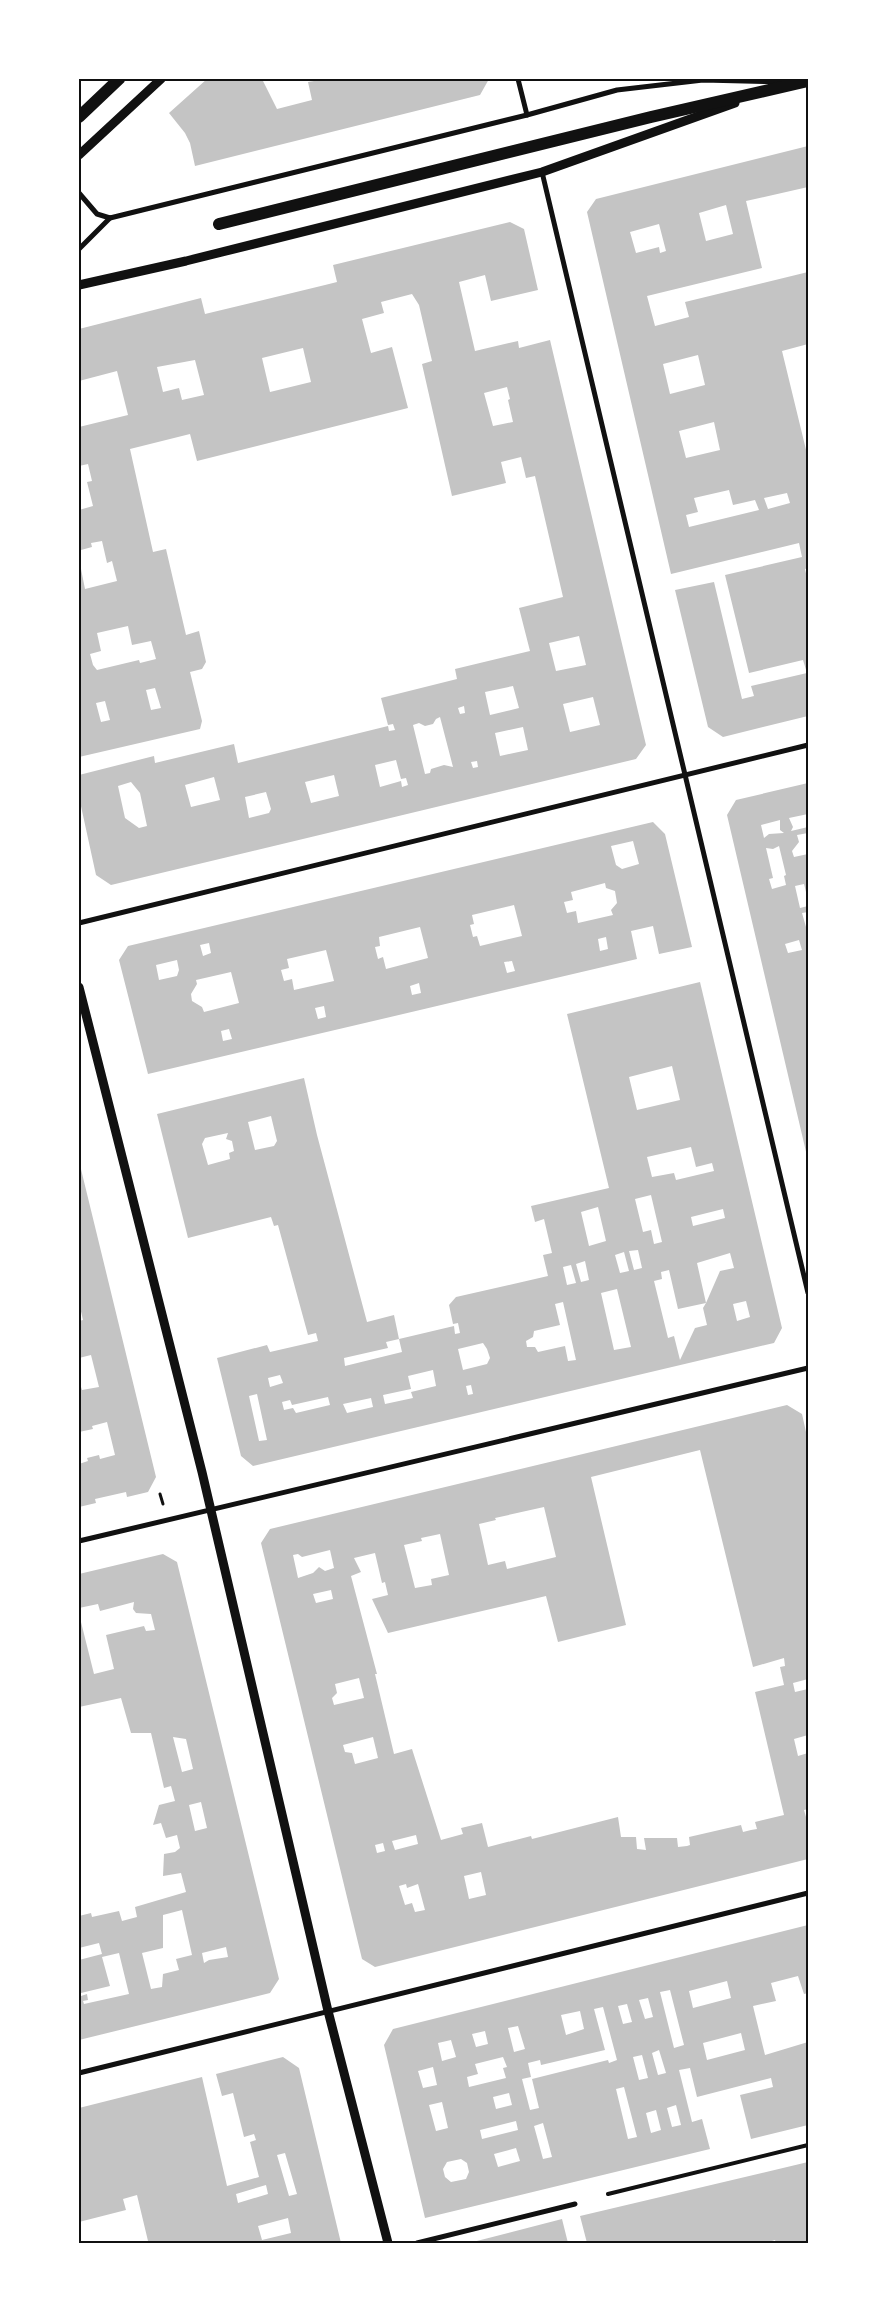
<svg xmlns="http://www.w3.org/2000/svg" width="887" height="2322" font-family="'Roboto Serif',serif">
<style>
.building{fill:#c4c4c4;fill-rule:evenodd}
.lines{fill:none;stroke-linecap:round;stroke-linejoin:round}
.path{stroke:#111;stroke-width:3}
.service{stroke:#111;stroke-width:4}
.minor{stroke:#111;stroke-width:5}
.tertiary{stroke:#111;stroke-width:9}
.primary{stroke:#111;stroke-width:12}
.neatline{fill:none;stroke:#111;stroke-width:2}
</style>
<rect width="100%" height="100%" fill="#fff"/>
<g class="building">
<polygon points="207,79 262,79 277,109 312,100 308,82 326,79 489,79 480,95 195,166 190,143 185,133 169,113"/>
<path d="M808,146V187L746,201L762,268L647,296L655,326L689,317L685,302L808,272V344L782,351L808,458V568L805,569L808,582V716L723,737L708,727L675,590L714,582L742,699L754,696L751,686L807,673L803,660L749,673L725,575L802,557L799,543L671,574L587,212L596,199ZM726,205L733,234L706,241L699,213ZM659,224L666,251L660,253L659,247L636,253L630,232ZM698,355L705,385L670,394L663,364ZM714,422L720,450L686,458L679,431ZM729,490L733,505L755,500L759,510L689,527L686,515L698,512L694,498ZM787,493L790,503L768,509L764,498Z"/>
<path d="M510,222L524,229L538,290L491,301L485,275L459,282L475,351L518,341L519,348L550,340L646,745L636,759L111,885L96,875L79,797V775L154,756L155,763L234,744L238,763L388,726L389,731L395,730L393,724L388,725L381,698L457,679L455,669L530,651L519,608L563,597L535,476L526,478L521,457L501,462L506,483L452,496L422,364L432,361L419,305L412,294L381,302L384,313L362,319L371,353L392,347L408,408L197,461L190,434L130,449L153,552L166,549L186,635L199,631L206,662L202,669L190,672L202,721L200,729L79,757V569H81L85,589L117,581L112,561L107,563L102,541L91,543L92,547L81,550L79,546V510L93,506L87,482L92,481L88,464L79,466V427L128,415L117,371L79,381V329L201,298L205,314L325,285L337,282L333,265ZM303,348L311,382L270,392L262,358ZM195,360L204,395L182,400L179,388L163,392L157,367ZM507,387L510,399L508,400L513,422L493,426L484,393ZM128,626L132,645L151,641L156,659L140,663L139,660L97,670L93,665L90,654L101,651L97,633ZM579,636L586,665L556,671L549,643ZM513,686L519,708L490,715L485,692ZM155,688L161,708L151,710L146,690ZM593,697L600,725L570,732L563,704ZM105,701L110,720L101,722L96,703ZM464,706L465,713L460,714L458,708ZM440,717L453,767L444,765L431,769L430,773L425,774L413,725L419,723L425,726L433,724L436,719ZM523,727L528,750L500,756L495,733ZM396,760L401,779L406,778L408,785L402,787L401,781L380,787L375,765ZM477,761L478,767L473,768L471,762ZM334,775L339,796L311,803L305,782ZM214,777L220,800L191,807L185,785ZM131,782L140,793L147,826L139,828L125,818L118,786ZM266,792L271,809L269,813L249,818L245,797Z"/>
<path d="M808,783V814L789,818L793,827L791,831L808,827V833L797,835L799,842L792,851L794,857L808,854V900L804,884L795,886L800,908L808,906V912L802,913L808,934L807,1156L727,815L736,800ZM780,820V830L784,833L769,834L764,838L761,825ZM779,846L786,875L784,876L786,885L772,889L769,879L773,878L766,848L773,849ZM799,940L802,950L788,953L785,944Z"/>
<path d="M653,822L665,834L692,947L659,954L653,926L631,931L637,959L148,1074L119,960L128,946ZM633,841L639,864L622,869L616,865L611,846ZM605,883L606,888L615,891L617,903L611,910L613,915L578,923L576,911L567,913L564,902L573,900L571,892ZM514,905L522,936L480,946L477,936L473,937L470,925L474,924L472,915ZM420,927L428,958L386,969L383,957L378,959L375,947L380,946L379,937ZM606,937L608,949L600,951L598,939ZM209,943L211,953L203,956L200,945ZM326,950L334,981L294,990L292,979L284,981L281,970L289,968L287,959ZM177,960L179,970L177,976L159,980L156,965ZM512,961L515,971L507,973L504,962ZM231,972L239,1003L204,1012L202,1007L192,1001L191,994L197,984L196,980ZM419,983L421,993L412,995L410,986ZM324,1006L326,1017L318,1019L315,1008ZM229,1029L232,1039L223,1041L221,1031Z"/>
<path d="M700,982L782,1328L774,1343L253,1466L241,1456L217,1358L267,1345L270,1352L318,1341L316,1333L308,1335L278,1225L274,1226L271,1217L188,1238L157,1114L304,1078L317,1135L367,1322L394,1315L399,1339L454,1326L455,1334L460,1333L458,1323L453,1324L449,1305L456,1297L548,1276L543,1255L552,1253L544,1219L535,1222L531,1206L609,1188L567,1014ZM672,1066L680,1100L637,1110L629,1077ZM271,1116L277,1141L274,1146L255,1150L248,1122ZM228,1133L226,1139L232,1141L234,1151L229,1153L230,1159L208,1165L202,1144L205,1138ZM691,1147L696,1167L712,1163L714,1171L676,1180L674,1173L652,1177L647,1157ZM651,1195L662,1242L654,1244L651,1230L643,1232L635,1199ZM598,1207L606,1241L589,1246L581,1212ZM723,1209L725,1218L693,1226L691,1217ZM638,1250L642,1268L634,1270L629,1251ZM624,1252L629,1271L620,1273L615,1255ZM730,1253L734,1268L720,1271L706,1303L703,1308L707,1325L695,1328L680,1360L674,1336L668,1338L654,1281L662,1279L661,1272L669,1270L678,1309L706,1303L697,1263ZM585,1261L589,1280L581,1282L576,1264ZM571,1265L576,1283L567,1285L563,1267ZM617,1289L631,1347L614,1350L601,1293ZM746,1301L750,1317L737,1321L733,1304ZM563,1302L576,1360L568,1361L565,1346L538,1352L535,1347H527L526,1341L533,1337L534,1331L560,1325L555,1304ZM399,1339L402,1352L345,1366L344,1358L388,1348L386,1342ZM483,1343L487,1349L490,1358L487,1364L463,1370L458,1349ZM433,1370L436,1386L411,1392L413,1398L385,1404L383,1395L411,1389L408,1376ZM280,1375L283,1383L270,1387L268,1378ZM471,1385L473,1394L468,1395L466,1386ZM257,1394L267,1440L259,1441L249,1396ZM328,1397L330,1405L296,1413L293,1408L284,1410L282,1402L290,1400L292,1405ZM371,1398L373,1407L347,1413L343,1404Z"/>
<polygon points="79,1161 156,1477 148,1492 127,1497 126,1492 95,1499 96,1503 79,1507 79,1464 88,1461 87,1458 99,1455 100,1459 115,1455 107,1422 92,1426 93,1429 79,1432 79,1388 81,1387 82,1390 99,1387 91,1355 79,1358 79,1321 83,1320 79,1303"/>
<path d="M787,1405L802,1414L808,1441V1679L793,1683L795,1692L808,1689V1735L794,1739L798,1756L808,1753V1809L804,1810L806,1817L808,1816V1859L375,1967L362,1959L261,1543L270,1529ZM700,1450L753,1667L784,1658L785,1666L780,1667L784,1685L755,1692L784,1815L755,1822L757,1829L751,1830L743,1832L741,1825L689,1837L690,1845L687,1846L678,1847L677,1838H644L646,1850L637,1849L636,1837H621L618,1817L532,1839L531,1836L488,1847L482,1823L461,1828L463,1834L441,1840L412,1749L394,1754L375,1674H377L351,1576L361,1572L354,1558L375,1553L382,1583L385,1582L388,1595L372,1599L388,1633L546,1596L558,1642L626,1625L591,1477ZM544,1507L556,1557L507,1569L505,1561L488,1565L479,1524L496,1520L495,1518ZM440,1534L449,1575L431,1579L432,1585L415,1588L404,1545L422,1541L421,1538ZM330,1550L334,1568L325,1571L319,1567L313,1573L298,1578L293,1555L298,1554L302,1557ZM331,1590L333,1599L316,1603L313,1594ZM359,1678L364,1698L334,1705L332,1698L337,1693L335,1684ZM373,1737L378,1758L355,1764L352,1753L345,1752L343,1745ZM416,1835L418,1844L395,1850L392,1841ZM383,1843L385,1851L377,1853L375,1845ZM481,1872L486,1895L469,1899L464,1876ZM406,1884L407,1888L418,1884L425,1910L415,1912L412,1903L405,1905L399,1886Z"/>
<path d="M163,1554L177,1562L279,1979L270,1993L79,2040V1960L102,1954L99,1943L79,1948V1916L91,1913L92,1917L119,1911L122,1921L137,1917L135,1907L186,1892L181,1873L163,1876L164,1854L175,1852L180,1848L177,1835L166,1838L161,1823L153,1825L159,1805L175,1801L171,1786L164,1788L151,1733H131L121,1698L79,1707V1614L94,1674L114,1669L106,1635L144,1626L146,1631L155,1630L151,1614L136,1613L133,1609L134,1602L100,1611L98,1604L79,1608V1574ZM173,1737L186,1739L193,1769L182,1772ZM201,1802L207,1828L195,1831L189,1805ZM182,1910L192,1955L176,1959L179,1970L163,1974L162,1987L151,1989L142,1953L163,1948V1915ZM226,1947L228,1957L209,1960L204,1963L202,1953ZM119,1953L129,1994L84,2004L83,2001L88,2000L87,1994L81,1996V1993L110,1986L102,1957Z"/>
<path d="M808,1925V1993L804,1994L798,1976L771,1983L776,2001L753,2006L765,2055L808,2042V2125L751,2139L740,2095L773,2087L771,2078L697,2097L690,2068L679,2070L692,2122L702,2119L710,2149L425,2218L384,2045L393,2029ZM727,1981L731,1998L693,2008L689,1991ZM670,1990L684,2045L674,2048L660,1992ZM648,1998L653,2017L645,2019L639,2000ZM627,2004L632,2022L623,2024L618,2006ZM603,2007L617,2060L609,2063L608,2060L532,2079L539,2108L530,2110L522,2079L531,2077L528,2063L540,2060L541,2065L605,2050L594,2009ZM580,2011L584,2029L566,2035L561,2015ZM518,2026L525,2049L514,2052L508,2028ZM485,2031L488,2044L476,2047L472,2034ZM741,2033L745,2050L707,2060L703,2043ZM451,2040L456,2057L442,2061L438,2043ZM659,2050L666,2073L658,2075L652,2053ZM642,2055L648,2078L639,2080L633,2057ZM503,2057L507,2067L503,2068L506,2078L469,2087L467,2077L478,2074L475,2064ZM433,2067L437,2085L423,2088L418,2071ZM624,2087L637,2137L628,2139L616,2089ZM509,2093L512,2105L496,2109L493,2097ZM442,2102L448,2128L436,2131L429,2105ZM676,2105L681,2125L672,2127L667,2108ZM656,2110L661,2130L651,2133L646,2113ZM516,2121L518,2130L482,2139L480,2130ZM543,2123L552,2157L543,2159L534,2126ZM516,2148L520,2161L498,2167L494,2154ZM461,2159L467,2163L469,2172L466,2179L451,2182L445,2177L443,2169L447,2162Z"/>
<path d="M283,2057L299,2068L341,2243H142L148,2241L137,2195L123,2199L126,2210L79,2222V2108L202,2077L227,2186L259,2177L250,2142L256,2140L254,2134L244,2137L233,2093L222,2096L216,2074ZM285,2153L297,2194L289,2196L277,2155ZM266,2185L268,2194L238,2203L236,2194ZM288,2218L291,2233L262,2240L258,2226Z"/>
<polygon points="808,2162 808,2243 776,2243 775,2240 766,2243 587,2243 580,2216"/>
<polygon points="562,2219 568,2243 469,2243"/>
</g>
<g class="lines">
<polyline class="path" points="160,1494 163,1504"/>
<polyline class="service" points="608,2194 808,2145"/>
<g class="minor">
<polyline points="518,79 527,115"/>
<polyline points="542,172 808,1293"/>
<polyline points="79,193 97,214 110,218 527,115 617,90 703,80 784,82"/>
<polyline points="79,249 110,218"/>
<polyline points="79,923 808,745"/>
<polyline points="79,1541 808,1368"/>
<polyline points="79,2073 808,1893"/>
<polyline points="417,2243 575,2204"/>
</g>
<g class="tertiary">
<polyline points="79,155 161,79"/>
<polyline points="79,285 186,261 542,172 735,103"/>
<polyline points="79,987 202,1472 328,2011 388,2243"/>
</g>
<g class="primary">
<polyline points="79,117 119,79"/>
<polyline points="219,224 651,117 808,81"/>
</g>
</g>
<rect width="887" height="2322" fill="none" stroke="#ffffff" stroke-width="160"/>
<rect x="80" y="80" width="727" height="2162" class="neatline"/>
</svg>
